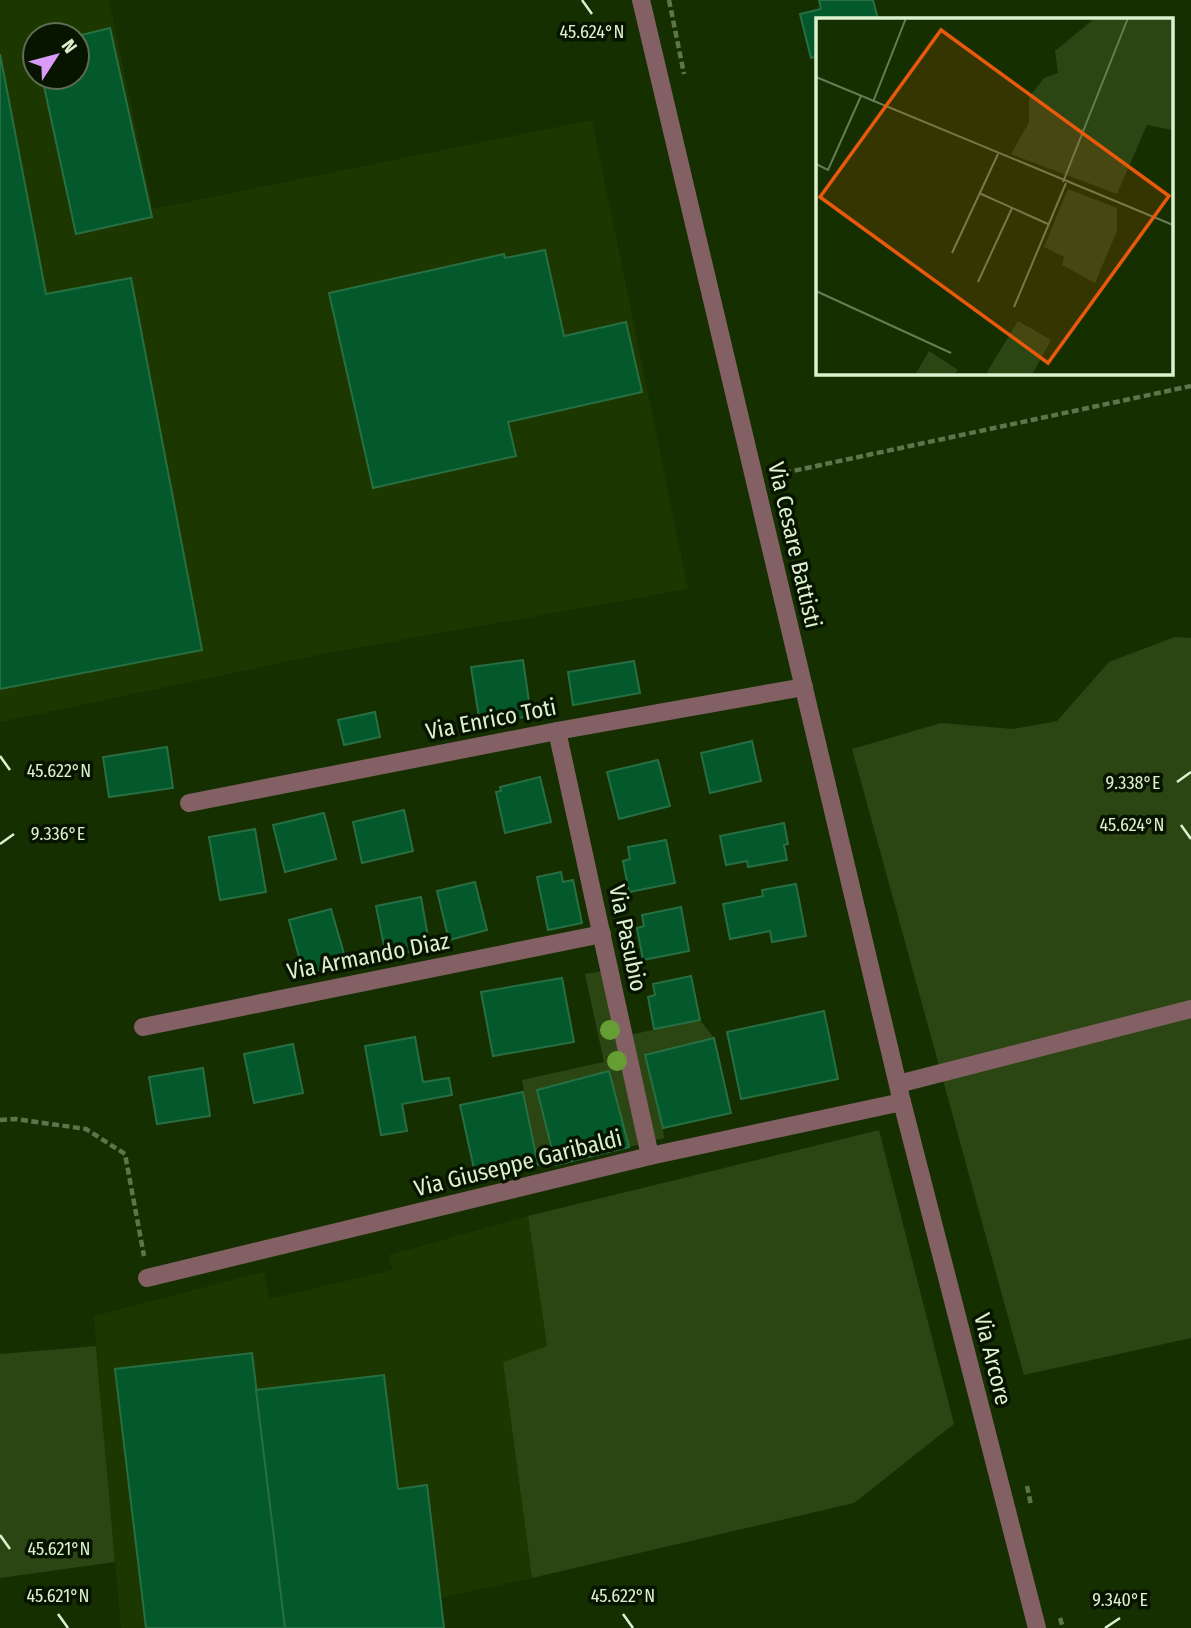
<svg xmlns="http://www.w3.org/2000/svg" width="1191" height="1628" font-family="'Fira Sans Condensed',sans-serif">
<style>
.built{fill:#1c3800;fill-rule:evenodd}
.green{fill:#2b4513}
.building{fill:#03582c;stroke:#276f42;stroke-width:2}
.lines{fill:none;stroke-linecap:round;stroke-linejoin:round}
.path{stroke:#5e754b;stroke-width:4.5;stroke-dasharray:7 3.5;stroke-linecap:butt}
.minor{stroke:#836063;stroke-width:18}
.tree{fill:#669e36}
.ticks{fill:none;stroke:#ddf1cf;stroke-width:2.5}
.labels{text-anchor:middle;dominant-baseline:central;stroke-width:7;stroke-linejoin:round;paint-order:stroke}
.street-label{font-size:23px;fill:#ddf1cf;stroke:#071400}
.inset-road{fill:none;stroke:#667d53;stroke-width:2}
.view{fill:#e8590c;fill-opacity:0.15;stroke:#e8590c;stroke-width:3.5}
.inset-edge{fill:none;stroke:#ddf1cf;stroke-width:3.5}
.ticks-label{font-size:18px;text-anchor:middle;fill:#ddf1cf;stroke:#071400;stroke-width:7;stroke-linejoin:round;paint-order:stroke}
</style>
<rect width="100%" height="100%" fill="#162f00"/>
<g class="built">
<path d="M0,0H109L153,209L592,120L688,589L327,653L0,722ZM35,35H77V77H35Z"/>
<polygon points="528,1216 547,1346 503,1363 532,1578 440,1598 444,1628 121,1628 94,1316 264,1272 269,1299 393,1270 389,1255"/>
</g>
<g class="green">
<polygon points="1175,637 1191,638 1191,1338 1024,1375 852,749 941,723 1013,729 1057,721 1109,662"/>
<polygon points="610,970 624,1036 700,1020 714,1038 645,1055 663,1128 664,1138 629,1147 609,1071 537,1090 556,1165 538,1165 522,1080 604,1062 585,974"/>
<polygon points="879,1130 954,1424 854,1503 532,1578 503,1362 547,1346 528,1216"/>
<polygon points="96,1346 115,1562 0,1578 0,1354"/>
</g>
<g class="building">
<polygon points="819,0 873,0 878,19 818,19 818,56 811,58 800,14 821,9"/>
<polygon points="110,28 152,217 76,234 42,77 77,77 77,36"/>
<polygon points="0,54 46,294 131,278 202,650 0,689"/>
<polygon points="545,250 564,336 626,322 642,392 508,422 516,456 373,488 329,293 504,254 505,258"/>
<polygon points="523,660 531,716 480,724 471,667"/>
<polygon points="634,661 640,693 573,705 568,672"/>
<polygon points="375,712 380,737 344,745 338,720"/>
<polygon points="752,741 761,781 710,793 701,753"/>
<polygon points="167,747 173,788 109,797 103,757"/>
<polygon points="658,760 670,806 619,819 607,772"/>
<polygon points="540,777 551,822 505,833 496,792 501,791 500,787"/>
<polygon points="404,810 413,851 362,863 353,822"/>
<polygon points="324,813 336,859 285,872 273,825"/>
<polygon points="784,823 788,844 784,845 787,860 748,867 747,861 726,865 720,836"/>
<polygon points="255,829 266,892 220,900 209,837"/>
<polygon points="666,840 675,883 629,892 623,861 630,859 628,847"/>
<polygon points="561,872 563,882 573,880 582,923 548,930 537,877"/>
<polygon points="475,882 487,930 449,940 437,891"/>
<polygon points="796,884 806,936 772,942 770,931 730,939 723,904 763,896 762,890"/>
<polygon points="421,897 430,948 386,956 376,906"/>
<polygon points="681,907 689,951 643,960 637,928 644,926 642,915"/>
<polygon points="331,909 347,964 304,975 289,920"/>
<polygon points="691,976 700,1020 654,1029 648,997 655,995 653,984"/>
<polygon points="562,978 574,1042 493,1056 481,992"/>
<polygon points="824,1011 838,1079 741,1099 727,1032"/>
<polygon points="415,1037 423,1082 449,1078 452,1095 402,1104 407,1131 381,1135 365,1046"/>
<polygon points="714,1038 731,1113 663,1128 645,1055"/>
<polygon points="293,1044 303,1093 254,1103 244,1054"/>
<polygon points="203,1068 210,1116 157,1124 149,1077"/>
<polygon points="609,1071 629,1147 556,1165 537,1090"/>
<polygon points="523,1092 538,1165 476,1178 460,1105"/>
<polygon points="252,1353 285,1628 146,1628 115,1369"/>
<polygon points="384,1375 398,1489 427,1485 444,1628 285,1628 256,1390"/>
</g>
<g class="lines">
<g class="path">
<polyline points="669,0 684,74"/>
<polyline points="774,475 1191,386"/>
<polyline points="0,1120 16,1119 86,1129 125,1154 144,1256"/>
<polyline points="1027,1486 1031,1505"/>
<polyline points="1060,1618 1063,1628"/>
</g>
<g class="minor">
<polyline points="641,0 902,1102 1037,1628"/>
<polyline points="557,731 650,1156"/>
<polyline points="189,803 557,731 804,687"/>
<polyline points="143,1027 602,934"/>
<polyline points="898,1084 1191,1009"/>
<polyline points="147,1278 650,1156 902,1102"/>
</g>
</g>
<g class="tree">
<circle cx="610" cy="1030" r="10"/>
<circle cx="617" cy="1061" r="10"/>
</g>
<path class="ticks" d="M582,0L592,14M0,756L10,770M1177,782L1191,772M1181,825L1191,839M0,844L14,834M0,1535L10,1549M58,1614L68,1628M623,1614L633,1628M1105,1628L1120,1618"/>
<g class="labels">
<g class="street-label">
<text transform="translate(795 545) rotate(77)">Via Cesare Battisti</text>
<text transform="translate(491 719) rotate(-11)">Via Enrico Toti</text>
<text transform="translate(628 938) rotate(78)">Via Pasubio</text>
<text transform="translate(368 956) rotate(-11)">Via Armando Diaz</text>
<text transform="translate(518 1163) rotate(-14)">Via Giuseppe Garibaldi</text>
<text transform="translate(993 1359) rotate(76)">Via Arcore</text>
</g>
</g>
<g transform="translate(816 18)">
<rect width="357" height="357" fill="#162f00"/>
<path d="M279,0H357L356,112L331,107L301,176L195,136L213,104V79L228,60L242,55L239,33ZM252,171L301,190V213L279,265L246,247L248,239L228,229ZM202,303L235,322L216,357H174L171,354ZM113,333L142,352L138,357H99Z" fill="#2b4513"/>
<path class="inset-road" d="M0,59L357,207M57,84L90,0M0,146L12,152L45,78M247,164L312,0M163,175L232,206M136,235L182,136M162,264L196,190M0,273L135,335M198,289L250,165"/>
<path class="view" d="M125,12L353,178L232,345L4,179Z"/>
<rect width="357" height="357" class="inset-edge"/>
</g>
<g class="ticks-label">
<text x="592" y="38">45.624°N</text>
<text x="59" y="777">45.622°N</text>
<text x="1133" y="789">9.338°E</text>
<text x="1132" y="831">45.624°N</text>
<text x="58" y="840">9.336°E</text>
<text x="59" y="1555">45.621°N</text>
<text x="58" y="1602">45.621°N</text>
<text x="623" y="1602">45.622°N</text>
<text x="1120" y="1606">9.340°E</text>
</g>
<g transform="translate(56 56) rotate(54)"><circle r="33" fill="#071400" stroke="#5d6c53" stroke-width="2"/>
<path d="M0-5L12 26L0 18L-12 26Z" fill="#d89bf8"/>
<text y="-10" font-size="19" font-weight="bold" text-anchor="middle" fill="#ddf1cf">N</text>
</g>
</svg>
